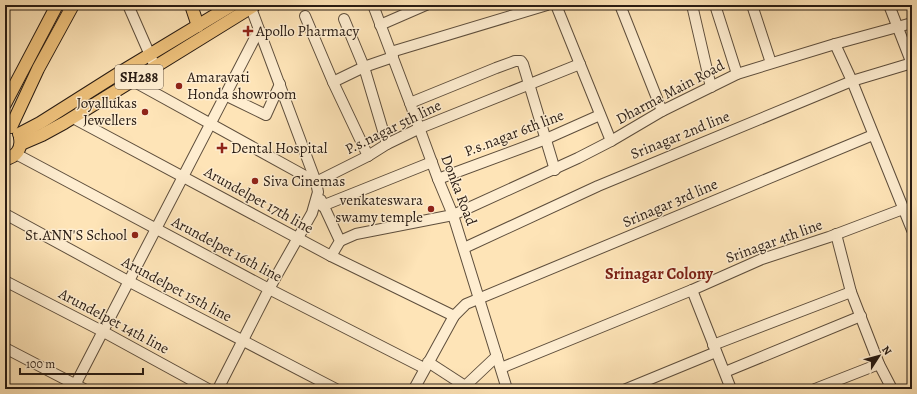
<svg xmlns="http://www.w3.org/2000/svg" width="917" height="394" font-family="Alegreya,serif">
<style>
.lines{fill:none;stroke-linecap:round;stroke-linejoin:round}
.minor-casing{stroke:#5e4e3c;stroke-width:12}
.major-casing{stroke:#291c13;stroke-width:14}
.minor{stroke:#feedd0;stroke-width:10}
.major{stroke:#efc27c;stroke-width:12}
.poi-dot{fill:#8f2418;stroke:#feedd0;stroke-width:1.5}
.labels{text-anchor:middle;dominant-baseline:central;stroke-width:3;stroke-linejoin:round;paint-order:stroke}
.shield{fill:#feedd0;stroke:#695b4c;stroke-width:1}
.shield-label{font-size:14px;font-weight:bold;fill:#291c13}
.poi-label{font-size:15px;fill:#291c13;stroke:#feedd0;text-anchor:start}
.street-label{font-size:15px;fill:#291c13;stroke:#feedd0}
.neighbourhood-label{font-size:16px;font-weight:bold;fill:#7a1f14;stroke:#feedd0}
</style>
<rect width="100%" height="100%" fill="#fee4b7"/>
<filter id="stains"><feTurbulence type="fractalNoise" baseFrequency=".005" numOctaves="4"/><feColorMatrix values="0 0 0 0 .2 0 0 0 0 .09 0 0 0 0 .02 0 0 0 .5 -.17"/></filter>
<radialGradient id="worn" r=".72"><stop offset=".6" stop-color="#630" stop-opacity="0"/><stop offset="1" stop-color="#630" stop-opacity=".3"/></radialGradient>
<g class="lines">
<g class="minor-casing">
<g id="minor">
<polyline points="128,5 153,62"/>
<polyline points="373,5 410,103 438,179 453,215 507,389"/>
<polyline points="556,5 611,141"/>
<polyline points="620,5 662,111"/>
<polyline points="692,5 711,87"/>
<polyline points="715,5 737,74"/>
<polyline points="752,5 771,63"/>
<polyline points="889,5 912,64"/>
<polyline points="305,16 333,82 368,156"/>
<polyline points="344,19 364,67 387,144"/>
<polyline points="380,25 426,5"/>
<polyline points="835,44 852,81 912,230"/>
<polyline points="391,52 547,5"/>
<polyline points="133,81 316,182 368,156 387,144 420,128 580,64"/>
<polyline points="333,82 364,67 393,57"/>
<polyline points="225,95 266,115 280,84"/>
<polyline points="410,103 496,68 515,61 521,61 523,64 555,170"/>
<polyline points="73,118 331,256 454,316"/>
<polyline points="16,154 269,289 424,368"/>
<polyline points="438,179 546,139 600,115"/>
<polyline points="321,200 340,241 331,256"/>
<polyline points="322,206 432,162"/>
<polyline points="5,214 128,281 336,389"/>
<polyline points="836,234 851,292 879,364 892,389"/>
<polyline points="340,241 356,234 453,215 578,158 611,141 662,111 737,74 835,44 912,23"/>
<polyline points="464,248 598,186 852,81 912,63"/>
<polyline points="5,281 102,331 208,389"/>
<polyline points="692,290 731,389"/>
<polyline points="713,345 851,292"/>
<polyline points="5,348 84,389"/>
<polyline points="428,362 465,386"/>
<polyline points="501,368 692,290 762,259 829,237 903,209"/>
<polyline points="725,372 861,316"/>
<polyline points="73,389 259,30"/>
<polyline points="218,389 269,289 312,213 318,192 316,182 251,8"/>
<polyline points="414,389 454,316 466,304 873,135"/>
<polyline points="462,389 497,356"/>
<polyline points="626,389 716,352"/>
<polyline points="815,389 879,364"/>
</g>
</g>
<g class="major-casing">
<g id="major">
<polyline points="191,5 198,26"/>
<polyline points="5,104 57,5"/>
<polyline points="11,127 38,69 73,5"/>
<polyline points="19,134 40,123 116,75 232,5"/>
<polyline points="21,144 42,135 64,123 255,5"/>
<path d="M5,159C16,157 22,149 20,138"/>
</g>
</g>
<use href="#minor" class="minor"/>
<use href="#major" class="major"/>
</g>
<g class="poi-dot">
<path d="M246 25h4v4h4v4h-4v4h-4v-4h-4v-4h4z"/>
<circle cx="179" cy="86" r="4"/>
<circle cx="145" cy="112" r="4"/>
<path d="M220 142h4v4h4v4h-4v4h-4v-4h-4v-4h4z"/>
<circle cx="255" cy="181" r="4"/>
<circle cx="431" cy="209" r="4"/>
<circle cx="135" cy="235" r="4"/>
</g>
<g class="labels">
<rect class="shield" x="115" y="65" width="48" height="24" rx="3"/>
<g class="shield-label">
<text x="139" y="77">SH288</text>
</g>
<g class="poi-label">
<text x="256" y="31">Apollo Pharmacy</text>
<text x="187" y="77">Amaravati<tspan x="187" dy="17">Honda showroom</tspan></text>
<text x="137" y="103" text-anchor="end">Joyallukas<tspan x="137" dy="17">Jewellers</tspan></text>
<text x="231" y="148">Dental Hospital</text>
<text x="263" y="181">Siva Cinemas</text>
<text x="423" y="200" text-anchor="end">venkateswara<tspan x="423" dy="17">swamy temple</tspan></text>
<text x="127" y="235" text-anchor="end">St.ANN'S School</text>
</g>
<g class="street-label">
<text transform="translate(670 92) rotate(-28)">Dharma Main Road</text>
<text transform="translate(393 127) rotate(-26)">P.s.nagar 5th line</text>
<text transform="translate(514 133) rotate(-21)">P.s.nagar 6th line</text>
<text transform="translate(680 135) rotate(-22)">Srinagar 2nd line</text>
<text transform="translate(459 190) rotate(69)">Donka Road</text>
<text transform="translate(259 200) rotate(29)">Arundelpet 17th line</text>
<text transform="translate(670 203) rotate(-23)">Srinagar 3rd line</text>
<text transform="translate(774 241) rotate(-20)">Srinagar 4th line</text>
<text transform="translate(227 249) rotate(28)">Arundelpet 16th line</text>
<text transform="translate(177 289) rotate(28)">Arundelpet 15th line</text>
<text transform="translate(114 321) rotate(28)">Arundelpet 14th line</text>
</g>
<g class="neighbourhood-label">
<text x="659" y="274">Srinagar Colony</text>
</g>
</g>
<rect width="917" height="394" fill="none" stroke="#fee4b7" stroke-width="20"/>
<rect x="6" y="6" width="905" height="382" fill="none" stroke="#291c13" stroke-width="2"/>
<rect x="10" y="10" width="897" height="374" fill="none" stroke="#291c13"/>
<g transform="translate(879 356) rotate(54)" stroke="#feedd0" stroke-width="3" paint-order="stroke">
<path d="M0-3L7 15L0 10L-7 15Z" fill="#291c13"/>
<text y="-6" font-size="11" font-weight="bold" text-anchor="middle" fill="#291c13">N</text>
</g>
<path d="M20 368v6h123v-6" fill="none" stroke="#291c13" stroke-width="2"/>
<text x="26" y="368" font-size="12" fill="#291c13" stroke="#feedd0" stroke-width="3" paint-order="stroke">100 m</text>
<rect width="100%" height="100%" filter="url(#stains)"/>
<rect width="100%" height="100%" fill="url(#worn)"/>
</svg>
